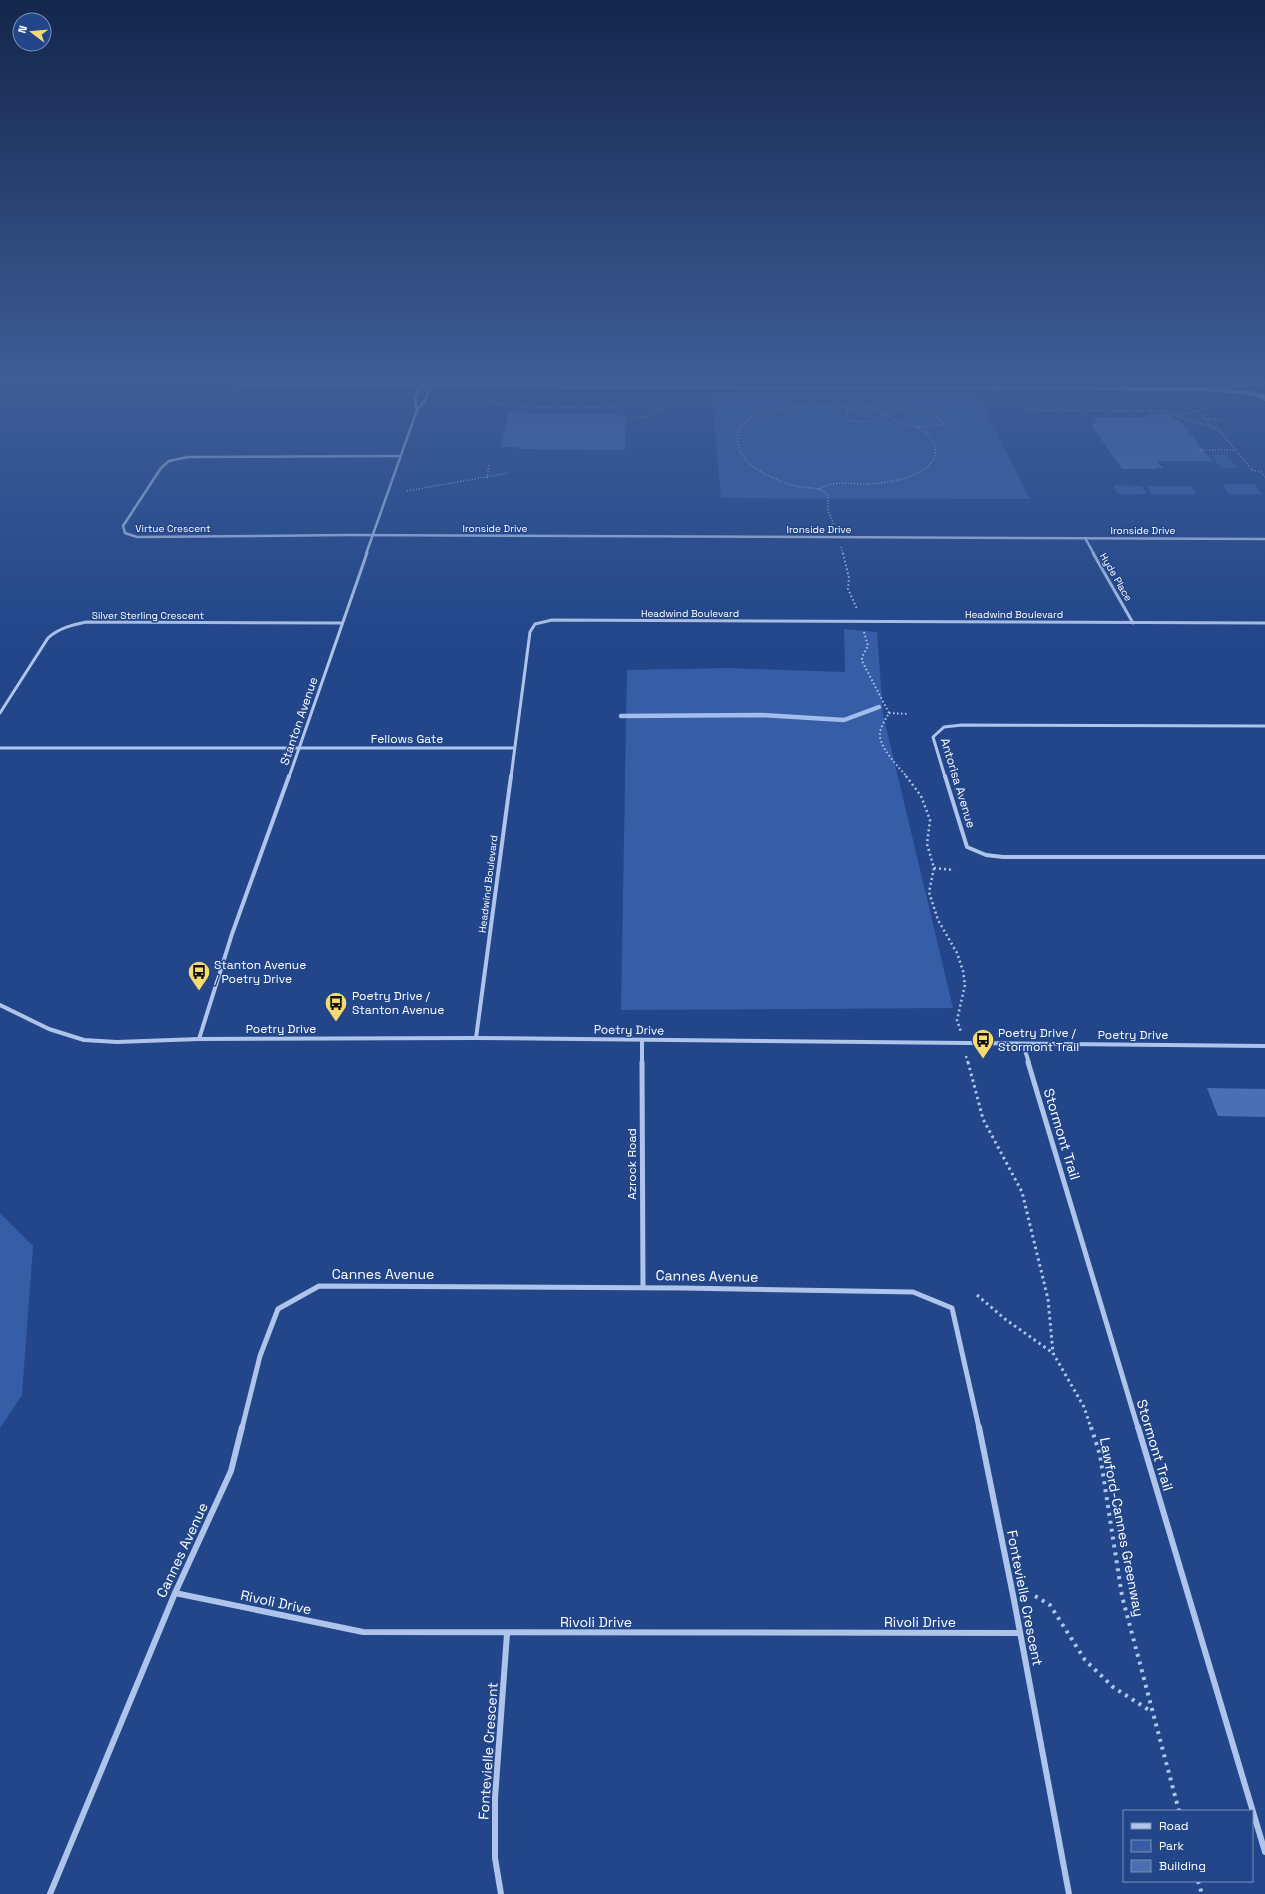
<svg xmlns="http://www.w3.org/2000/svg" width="1265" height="1894" font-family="'Space Grotesk',sans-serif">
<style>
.green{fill:#365ea6}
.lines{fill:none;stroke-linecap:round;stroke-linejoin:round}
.stream{stroke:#a2bdeb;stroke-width:4.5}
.building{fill:#4b6fb1}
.path-far4{stroke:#aec4ea;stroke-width:1.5;stroke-dasharray:1 2;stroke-linecap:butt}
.path-far3{stroke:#aec4ea;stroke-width:2;stroke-dasharray:1.5 2.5;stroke-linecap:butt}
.path-far2{stroke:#aec4ea;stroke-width:2.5;stroke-dasharray:2 3;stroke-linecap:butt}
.path-far1{stroke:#aec4ea;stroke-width:3;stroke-dasharray:2.5 3.5;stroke-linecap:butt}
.path{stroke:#aec4ea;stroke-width:4;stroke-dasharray:3 5;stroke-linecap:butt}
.minor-far4{stroke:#aec4ea;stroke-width:2.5}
.minor-far3{stroke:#aec4ea;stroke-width:3}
.minor-far2{stroke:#aec4ea;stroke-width:4}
.minor-far1{stroke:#aec4ea;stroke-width:5}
.minor{stroke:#aec4ea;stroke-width:6}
.tertiary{stroke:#aec4ea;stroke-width:4}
.labels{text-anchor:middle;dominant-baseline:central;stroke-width:3;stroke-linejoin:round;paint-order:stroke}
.far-street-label{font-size:10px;fill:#fff;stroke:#224689}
.street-label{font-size:12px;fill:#fff;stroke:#224689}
.poi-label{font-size:12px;fill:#fff;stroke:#224689;text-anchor:start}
.near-street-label{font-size:14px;fill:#fff;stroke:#224689}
</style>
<rect width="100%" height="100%" fill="#224689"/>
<g class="green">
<polygon points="712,394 978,395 1030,499 721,498"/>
<polygon points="1211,455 1226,455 1238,468 1222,468"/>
<polygon points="1222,484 1254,484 1262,494 1229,494"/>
<polygon points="1113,485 1142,486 1147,494 1118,494"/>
<polygon points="1147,486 1190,486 1197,494 1151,494"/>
<polygon points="844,629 877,632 883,714 953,1008 621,1010 627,670 727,668 845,672"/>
<polygon points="0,1213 33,1246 22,1395 0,1428"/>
</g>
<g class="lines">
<polyline class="stream" points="621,716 761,715 844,720 879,707"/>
</g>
<g class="building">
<polygon points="508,412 526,412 526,414 622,415 622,417 626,417 625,450 518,449 518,447 501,447"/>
<polygon points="1147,414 1169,414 1172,419 1179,419 1212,461 1156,461 1163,468 1156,468 1157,469 1122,469 1092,426 1094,426 1092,423 1098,423 1093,417 1149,417"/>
<polygon points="1207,1088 1265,1089 1265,1117 1218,1116"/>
</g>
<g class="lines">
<g class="path-far4">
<polyline points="483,399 501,404 524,407 613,407 631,402 634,398"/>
<polyline points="881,403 896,408"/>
<polyline points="873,407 881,403 879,400"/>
<path d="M855,408L847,412L848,421C855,421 863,422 870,421C878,420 885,412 893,410C912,405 932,409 944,425L918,427"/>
<polyline points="1028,410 1161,411 1218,429 1252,470 1261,472 1265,477"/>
<polyline points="1198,411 1212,427"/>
<polyline points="1178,416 1221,404"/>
<polyline points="635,417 645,417 676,399"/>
<polyline points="1206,419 1223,420"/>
<polyline points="1197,450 1235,450"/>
<polyline points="487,478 489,464"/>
<path d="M819,489C834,480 850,484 866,484C887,483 917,479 931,463C942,451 931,434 919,428C912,424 903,424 896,421C887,417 881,410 872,408C866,406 860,408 854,408C829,407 728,399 738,445C742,467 775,480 795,486C806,489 820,485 828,496V511L834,525"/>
<polyline points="407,491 508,473"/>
<polyline points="841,547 843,554"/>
</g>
<g class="path-far3">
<polyline points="843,553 849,578 848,589 857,609"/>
<path d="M864,632L868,646L862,657V661L889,713C885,720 879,729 880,737C883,752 898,766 907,777"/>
<polyline points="889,713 909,714"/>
</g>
<g class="path-far2">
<polyline points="906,776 921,796 930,820 927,844 934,868 929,892 938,920 957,953 963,971 965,985 957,1020 961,1032"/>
<polyline points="934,868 954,870"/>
<polyline points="966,1056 968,1063"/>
</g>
<g class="path-far1">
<polyline points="968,1062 983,1119 1022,1192 1048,1299 1053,1353 1084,1407 1091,1428"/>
<polyline points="977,1295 1005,1319 1053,1353"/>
</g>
<g class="path">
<polyline points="1091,1427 1100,1455 1122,1596 1179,1811"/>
<polyline points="1035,1596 1050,1605 1085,1660 1113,1687 1152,1712"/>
<polyline points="1198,1881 1202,1894"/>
</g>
<g class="minor-far4">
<polyline points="232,379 238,385 420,386"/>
<polyline points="732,379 733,387"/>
<polyline points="864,379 867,387"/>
<polyline points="990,379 995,388"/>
<polyline points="1121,379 1128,389"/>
<polyline points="1258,396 1265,400"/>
<polyline points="417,410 415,399 422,379"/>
<polyline points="400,456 188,457 169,461 161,468 123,526 125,533 137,537 349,535 1265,539"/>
<polyline points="1085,538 1094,554"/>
<polyline points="366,554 417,410 426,399 434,379"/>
</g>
<g class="minor-far3">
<polyline points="1093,553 1133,623"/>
<path d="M0,713L48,638C59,628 72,625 86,622L342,623"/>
<polyline points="0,748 514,748"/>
<polyline points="289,777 367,553"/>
<polyline points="511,777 530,632 535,624 552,620 1265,623"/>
<polyline points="945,777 933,737 944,727 962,725 1265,726"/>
</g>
<g class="minor-far2">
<polyline points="945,776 967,847 986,855 1003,857 1265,857"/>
<polyline points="0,1005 49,1029 84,1040 117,1042 199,1039 476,1038 1265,1046"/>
<polyline points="476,1038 511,776"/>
<polyline points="199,1039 232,934 289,776"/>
<polyline points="642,1040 642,1063"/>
<polyline points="1023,1044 1029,1063"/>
</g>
<g class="minor-far1">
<polyline points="642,1062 643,1287"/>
<polyline points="1028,1062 1138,1428"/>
<polyline points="242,1428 260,1356 278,1309 319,1286 682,1288 913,1292 952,1308 979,1428"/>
</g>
<g class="minor">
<polyline points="979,1427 1014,1600 1069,1894"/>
<polyline points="1138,1427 1265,1852"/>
<polyline points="175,1593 363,1632 1020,1633"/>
<polyline points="50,1894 175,1593 231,1471 242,1427"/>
<polyline points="501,1894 495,1858 495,1798 507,1634"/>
</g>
<g class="tertiary">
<polyline points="420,386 1204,389 1251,393"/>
<polyline points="1220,387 1265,383"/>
<polyline points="1248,392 1265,397"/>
</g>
</g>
<linearGradient id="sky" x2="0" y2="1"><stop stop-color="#13264b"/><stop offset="0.59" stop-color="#3e5d97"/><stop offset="1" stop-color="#3e5d97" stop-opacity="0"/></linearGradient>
<rect width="1265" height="644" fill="url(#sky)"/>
<defs>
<g id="bus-pin" transform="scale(1.15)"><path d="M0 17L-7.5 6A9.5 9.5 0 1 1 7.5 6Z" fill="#f6db70" stroke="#224689"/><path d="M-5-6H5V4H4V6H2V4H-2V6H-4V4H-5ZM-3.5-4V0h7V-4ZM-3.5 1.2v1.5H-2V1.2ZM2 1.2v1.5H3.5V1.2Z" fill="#111"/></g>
</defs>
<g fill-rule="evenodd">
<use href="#bus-pin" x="199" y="972"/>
<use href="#bus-pin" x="336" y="1003"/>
<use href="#bus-pin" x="983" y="1040"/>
</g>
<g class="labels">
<g class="far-street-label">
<text x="173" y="528">Virtue Crescent</text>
<text x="495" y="528">Ironside Drive</text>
<text x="819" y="529">Ironside Drive</text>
<text x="1143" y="530">Ironside Drive</text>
<text transform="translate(1116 577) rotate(60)">Hyde Place</text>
<text x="690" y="613">Headwind Boulevard</text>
<text x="1014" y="614">Headwind Boulevard</text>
<text x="148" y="615">Silver Sterling Crescent</text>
<text transform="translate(488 884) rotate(-83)">Headwind Boulevard</text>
</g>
<g class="street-label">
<text transform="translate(299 721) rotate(-71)">Stanton Avenue</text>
<text x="407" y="739">Fellows Gate</text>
<text transform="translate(958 783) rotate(73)">Antorisa Avenue</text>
<text x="281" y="1029">Poetry Drive</text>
<text transform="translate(629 1030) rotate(1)">Poetry Drive</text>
<text x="1133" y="1035">Poetry Drive</text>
<text transform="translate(632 1164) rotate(-90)">Azrock Road</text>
</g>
<g class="poi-label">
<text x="214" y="965">Stanton Avenue<tspan x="214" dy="14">/ Poetry Drive</tspan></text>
<text x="352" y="996">Poetry Drive /<tspan x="352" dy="14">Stanton Avenue</tspan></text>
<text x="998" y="1033">Poetry Drive /<tspan x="998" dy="14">Stormont Trail</tspan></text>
</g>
<g class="near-street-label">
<text transform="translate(1062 1134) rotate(73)">Stormont Trail</text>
<text x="383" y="1274">Cannes Avenue</text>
<text transform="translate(707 1276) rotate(1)">Cannes Avenue</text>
<text transform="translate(1155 1445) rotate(73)">Stormont Trail</text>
<text transform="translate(1122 1527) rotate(79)">Lawford-Cannes Greenway</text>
<text transform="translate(182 1550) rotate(-65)">Cannes Avenue</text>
<text transform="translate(1025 1598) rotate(79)">Fontevielle Crescent</text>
<text transform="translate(276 1602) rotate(12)">Rivoli Drive</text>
<text x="596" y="1622">Rivoli Drive</text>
<text x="920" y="1622">Rivoli Drive</text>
<text transform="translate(488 1751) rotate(-86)">Fontevielle Crescent</text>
</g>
</g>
<rect x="1123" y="1810" width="130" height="72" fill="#224689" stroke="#7a90b8"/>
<rect x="1131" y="1823" width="20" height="6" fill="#aec4ea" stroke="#7a90b8"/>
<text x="1159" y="1830" font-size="12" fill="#ffffff">Road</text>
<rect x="1131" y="1840" width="20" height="12" fill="#365ea6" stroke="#7a90b8"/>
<text x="1159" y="1850" font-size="12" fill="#ffffff">Park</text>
<rect x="1131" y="1860" width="20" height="12" fill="#4b6fb1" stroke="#7a90b8"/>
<text x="1159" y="1870" font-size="12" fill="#ffffff">Building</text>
<g transform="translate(32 32) rotate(286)"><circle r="19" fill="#224689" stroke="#7a90b8"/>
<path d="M0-3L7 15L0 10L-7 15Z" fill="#f6db70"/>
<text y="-6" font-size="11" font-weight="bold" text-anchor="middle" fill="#ffffff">N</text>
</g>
</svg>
